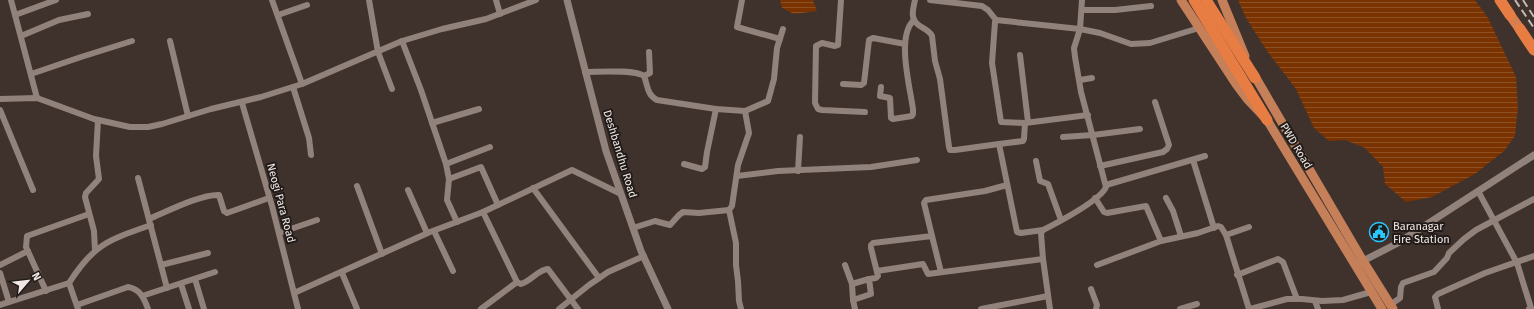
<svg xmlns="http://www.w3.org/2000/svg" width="1534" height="309" font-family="'Fira Sans',sans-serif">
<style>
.water{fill:url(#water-rules)}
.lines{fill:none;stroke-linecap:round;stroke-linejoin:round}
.minor{stroke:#91827b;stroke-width:6}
.tertiary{stroke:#91827b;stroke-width:7}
.primary{stroke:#c57f59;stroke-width:9}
.trunk{stroke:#d67e4e;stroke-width:10}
.motorway{stroke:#e87d43;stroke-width:11}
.rail{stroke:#c3b9b5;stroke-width:2;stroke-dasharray:8 4;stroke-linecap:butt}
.labels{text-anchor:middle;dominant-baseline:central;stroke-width:4;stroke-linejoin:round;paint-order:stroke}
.street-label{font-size:11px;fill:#f1e8e5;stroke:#211c19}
.poi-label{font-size:11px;fill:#f1e8e5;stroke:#211c19;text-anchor:start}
</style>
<defs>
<pattern id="water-rules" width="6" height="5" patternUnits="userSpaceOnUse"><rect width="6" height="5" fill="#793200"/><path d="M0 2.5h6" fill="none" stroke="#8c5025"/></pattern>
</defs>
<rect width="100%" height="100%" fill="#3f322c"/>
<g class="water">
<polygon points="780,0 813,0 817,11 794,14 782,8"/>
<polygon points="1238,0 1475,0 1488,18 1516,77 1518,107 1515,136 1504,151 1475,174 1432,197 1406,202 1385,184 1383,167 1365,148 1345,140 1329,141 1314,128 1296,89 1267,51 1246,18"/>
</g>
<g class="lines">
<g class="minor">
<polyline points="11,0 37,98"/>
<polyline points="272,0 302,84"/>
<polyline points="369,0 378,52 392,89"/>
<polyline points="496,0 500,14"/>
<polyline points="742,0 737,27 780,39"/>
<polyline points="841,0 838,45 835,46 822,43 816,46 815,103 818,109 822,110 865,112"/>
<path d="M915,0C914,5 912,11 913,16C914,27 929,28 932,36L935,61L940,79L949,147L950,150H955L999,144"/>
<polyline points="930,0 982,6 988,10 996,20"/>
<polyline points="1082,10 1115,10 1151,6"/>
<polyline points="15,15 56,0"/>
<polyline points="278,15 307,5"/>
<polyline points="21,36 59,20 88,14"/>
<polyline points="170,41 188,116"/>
<polyline points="402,41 421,90 446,164 449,179 447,200 457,222"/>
<polyline points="1020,55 1028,122"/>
<path d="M585,72C599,72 633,69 644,76C648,85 646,94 657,100L716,109L745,111L768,101L774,79L777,48L783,29"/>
<polyline points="31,74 81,57 132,41"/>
<polyline points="644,76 650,73 649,52"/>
<polyline points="1080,80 1092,78"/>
<polyline points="843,84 861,85 864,83 869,40 873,38 905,44"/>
<polyline points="293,87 309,138 311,155"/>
<path d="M881,87L880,96L890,98L891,118L893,119L912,116L913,114V109C910,87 896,36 914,20"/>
<polyline points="0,99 37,98 94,119 130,127 148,127 162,124 211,109 261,97 302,84 402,41 442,29 486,19 536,0"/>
<polyline points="242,103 272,206 298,309"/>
<polyline points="0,110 33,190"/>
<polyline points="1088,115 1025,123 1001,122 992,63 995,22 996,20 1080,29 1100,33 1131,44 1150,43 1199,28"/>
<polyline points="432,123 479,109"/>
<polyline points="1025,123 1024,139 1023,141 999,144 1017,232 1021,233 1043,230"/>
<polyline points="1063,137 1093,135 1140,129"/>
<polyline points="1193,160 1214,228"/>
<polyline points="1036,161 1040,181 1048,184 1061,220"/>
<polyline points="446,164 490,147"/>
<polyline points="684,164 702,169 705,167 707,152 716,109"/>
<polyline points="1100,166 1163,152 1167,149 1169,145 1155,102"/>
<polyline points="798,171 800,137"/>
<polyline points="737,176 778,171 871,167 917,160"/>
<polyline points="138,178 167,288"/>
<polyline points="449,179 481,167 498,205"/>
<polyline points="1106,185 1205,156"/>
<polyline points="357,186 382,254"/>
<polyline points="533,188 599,278"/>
<polyline points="408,190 427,233"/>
<polyline points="1478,191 1517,263 1531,308 1529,309"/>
<polyline points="1095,198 1104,212 1107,213 1146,206 1161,241"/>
<polyline points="1166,198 1173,211 1181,236"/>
<path d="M483,212L517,282L521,284C531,281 539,269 548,269L578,309"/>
<path d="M149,219C166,212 201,194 219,195L224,211L227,213L269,198"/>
<polyline points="633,228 655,221 670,225 679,215 683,212 699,213 729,210"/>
<polyline points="434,231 453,271"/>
<polyline points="279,233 317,220"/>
<polyline points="1226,235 1249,309"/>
<polyline points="932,236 924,203 926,200 985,191 1007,185"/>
<polyline points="95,250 94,231 85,197 86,193 99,179 96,156 98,120"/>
<polyline points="0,265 28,251"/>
<polyline points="161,265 208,253"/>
<polyline points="845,265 852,284"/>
<polyline points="1097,265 1161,241 1198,233 1218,226 1221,227 1226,235 1249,227"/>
<polyline points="877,271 923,264 928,274 1043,259"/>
<polyline points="0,273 9,302"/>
<polyline points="342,273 357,309"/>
<polyline points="1237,275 1278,259 1283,262 1297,299"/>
<polyline points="195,279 204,309"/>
<path d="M69,283C94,244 108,240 151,225"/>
<polyline points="181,284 189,309"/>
<polyline points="1091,289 1097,305 1096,309"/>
<polyline points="46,291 26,247 27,236 89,214"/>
<polyline points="294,293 430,232 483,212 572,170 621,194"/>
<polyline points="142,296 215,272"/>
<polyline points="853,300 852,284 869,279"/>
<polyline points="1315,301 1318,309"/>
<polyline points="0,305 69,283 78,309"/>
<path d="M77,305L128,287C140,289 144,298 148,309"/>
<polyline points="1390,305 1400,298 1401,287 1403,283 1434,272 1447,258 1449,253 1464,239 1476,230 1534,199"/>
<polyline points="481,309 517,282"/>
<polyline points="559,309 589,285 608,272 644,256"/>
<polyline points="741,309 739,301 738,281 736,265 736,243 729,210 732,206 738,165 749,133 745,111"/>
<polyline points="855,309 853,300 871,294 869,279 876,278 878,276 871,248 871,245 873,243 932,236 941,272"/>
<polyline points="981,309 1048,296"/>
<path d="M1050,309L1043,259L1041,233L1043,230C1057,223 1101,200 1106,187L1081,92L1075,57L1074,48L1080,29L1082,0"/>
<polyline points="1180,309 1197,304"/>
<polyline points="1250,309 1287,299 1302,299 1322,301 1343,300 1371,292"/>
<polyline points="1438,309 1435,297 1438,294 1485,273 1534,256"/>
</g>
<g class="tertiary">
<polyline points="567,0 606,151 641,251 668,309"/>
<polyline points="1359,263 1398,243 1534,155"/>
</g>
<g class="primary">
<polyline points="1181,0 1236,84 1248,100 1267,120 1382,309"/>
<polyline points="1222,0 1245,56"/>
<polyline points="1253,73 1363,261 1393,309"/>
</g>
<polyline class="trunk" points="1510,15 1520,29"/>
<g class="motorway">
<polyline points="1194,0 1267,120"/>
<polyline points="1206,0 1255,78"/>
<polyline points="1500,0 1510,15"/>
<polyline points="1520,29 1534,50"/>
</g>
<g class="rail">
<polyline points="1515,0 1534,28"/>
<polyline points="1523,0 1534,17"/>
</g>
</g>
<defs>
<g id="civic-ring" transform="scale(1)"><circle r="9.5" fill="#211c19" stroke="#27c8ff" stroke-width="1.5"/><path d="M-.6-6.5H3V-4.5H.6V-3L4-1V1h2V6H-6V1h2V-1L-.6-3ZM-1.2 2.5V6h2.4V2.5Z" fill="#27c8ff"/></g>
</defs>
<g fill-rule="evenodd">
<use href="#civic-ring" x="1379" y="232"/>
</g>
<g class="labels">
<g class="street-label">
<text transform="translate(1296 146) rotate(59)">PWD Road</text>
<text transform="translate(620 154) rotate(73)">Deshbandhu Road</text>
<text transform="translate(281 203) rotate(75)">Neogi Para Road</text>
</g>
<g class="poi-label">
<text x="1393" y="226">Baranagar<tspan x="1393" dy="13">Fire Station</tspan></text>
</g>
</g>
<g transform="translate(28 281) rotate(62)" stroke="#211c19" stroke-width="3" paint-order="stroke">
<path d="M0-3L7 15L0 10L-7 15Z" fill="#f1e8e5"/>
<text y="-6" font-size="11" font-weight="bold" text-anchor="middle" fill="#f1e8e5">N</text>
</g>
</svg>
